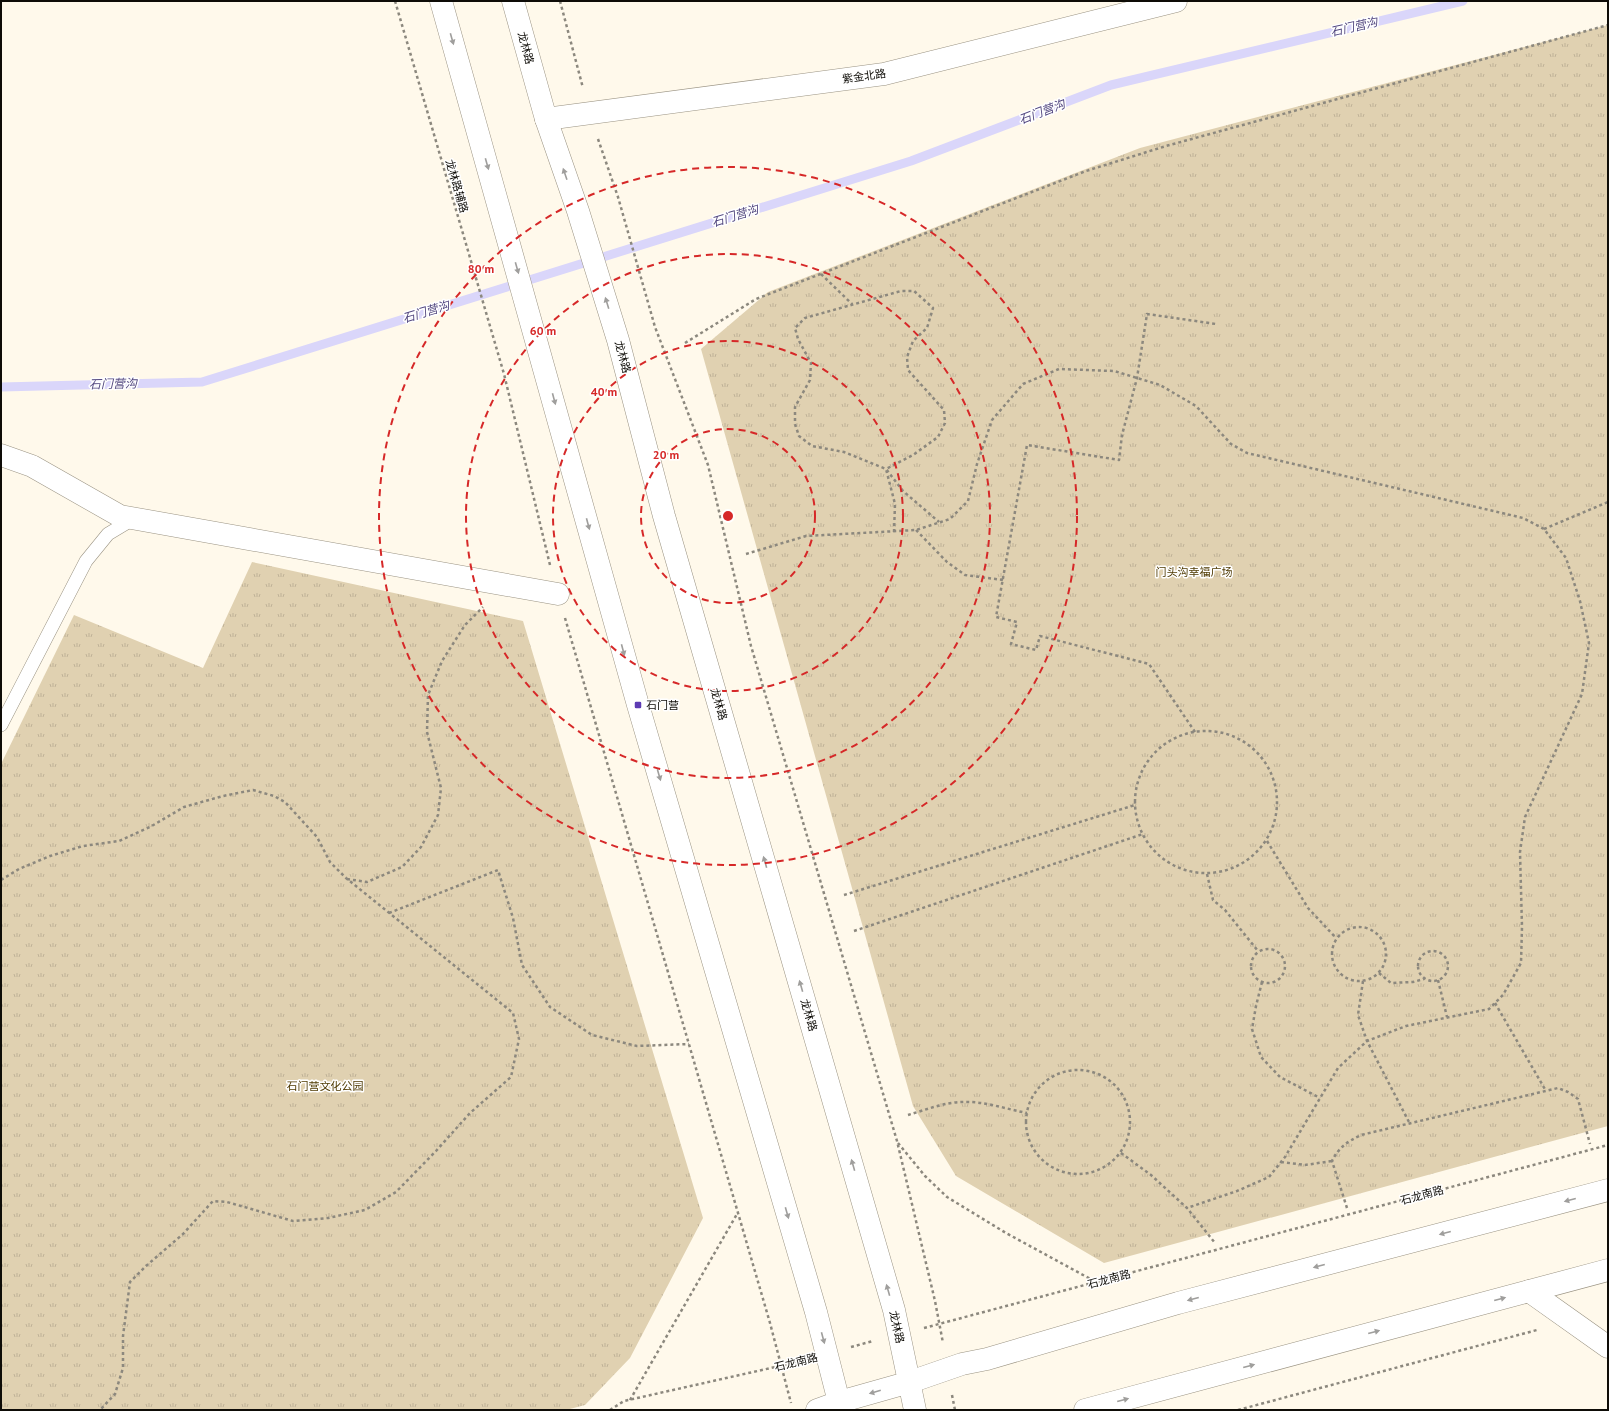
<svg xmlns="http://www.w3.org/2000/svg" width="1609" height="1411" viewBox="0 0 1609 1411" font-family="'PT Sans','Noto Sans SC',sans-serif">
<defs>
<pattern id="park-tufts" width="24" height="20" patternUnits="userSpaceOnUse"><rect width="24" height="20" fill="#e0d1b1"/><path d="M3 7l-1-3M5 7V3M7 7l1-3M15 17l-1-3M17 17v-4M19 17l1-3" fill="none" stroke="#bfb297"/></pattern>
</defs>
<rect width="100%" height="100%" fill="#fff9eb"/>
<path fill="url(#park-tufts)" d="M1608 25V1126L1104 1263 956 1176 913 1106 701 349 768 292 1140 148Z
M252 562 523 621 703 1218 630 1358 585 1405 566 1410H1V764L74 615 203 668Z"/>
<g fill="none" stroke-linecap="round" stroke-linejoin="round">
<path stroke="#dad6fa" stroke-width="9" d="M1 387 202 382 911 161 1111 85 1463 1"/>
<defs>
<path id="service" d="M1 725 86 561 108 534 133 519"/>
<path id="minor" d="M1 455 32 466 120 516 558 594
M1529 1291 1608 1347"/>
<path id="tertiary" d="M546 119 884 74 1176 1"/>
<path id="secondary" d="M441 1 638 705 816 1312 841 1410
M513 1 546 119 578 211 618 340 664 516 894 1310 915 1410
M839 1402 910 1382 962 1364 987 1359 1178 1303 1608 1190
M1085 1410 1608 1270"/>
<path id="primary" d="M817 1410 839 1402"/>
</defs>
<use href="#service" stroke="#9a9383" stroke-width="14"/>
<use href="#minor" stroke="#9a9383" stroke-width="23"/>
<use href="#tertiary" stroke="#9a9383" stroke-width="23"/>
<use href="#secondary" stroke="#9a9383" stroke-width="23"/>
<use href="#primary" stroke="#9a9383" stroke-width="23"/>
<path stroke="#8c887e" stroke-width="2.5" stroke-dasharray="3 3" stroke-linecap="butt" d="M395 1 504 374 550 565
M560 1 583 88
M598 139 618 197 655 327 708 465 751 646 897 1141 935 1301 943 1343
M821 274 852 304
M685 343 756 299 1086 171 1166 146 1608 25
M1544 529 1608 502
M916 530 947 562 965 575 1003 580
M894 532 895 504 886 469 844 452 812 446 799 436 795 424V407L810 380 811 363 798 339 795 328 805 318 901 291H914L933 308 927 328 913 341 907 357 908 370 944 410 945 423 938 437 913 455 886 469 903 491 939 522
M746 554 806 536 916 530 950 519 968 501 977 464 992 420 1023 384 1059 369 1114 371 1160 385 1196 406 1231 444 1247 453 1523 518 1544 529 1566 558 1580 601 1589 643 1582 694 1525 817 1520 852 1522 927 1521 963 1503 995 1489 1009 1406 1026 1367 1041 1338 1068 1285 1157 1269 1177 1237 1191 1187 1208
M565 618 770 1323 791 1403
M1135 802a71 71 0 1 1 142 0a71 71 0 1 1-142 0Z
M1195 732 1149 664 1040 636 1036 650 1011 644 1017 622 996 617 1027 445 1119 460 1122 435 1137 378 1147 314 1216 324
M1267 841 1308 908 1336 938
M1207 874 1213 900 1225 910 1258 951
M347 879 367 882 402 867 421 847 438 815 441 788 427 732 428 695 442 661 465 625 483 607
M1 880 19 869 50 856 83 846 119 841 150 827 184 807 223 796 253 790 274 796 285 802 317 837 330 862 346 878 513 1013 519 1039 511 1077 470 1113 436 1151 396 1192 365 1210 328 1218 293 1221 227 1202 213 1201 183 1234 146 1266 130 1282 123 1336V1368L115 1394 100 1410
M844 895 1135 805
M389 913 498 870 513 918 522 965 550 1007 592 1035 637 1046 689 1044
M1332 954a27 27 0 1 1 54 0a27 27 0 1 1-54 0Z
M854 931 1143 834
M1251 966a17 17 0 1 1 34 0a17 17 0 1 1-34 0Z
M1418 966a15 15 0 1 1 30 0a15 15 0 1 1-30 0Z
M1379 973 1391 983 1413 982 1424 979
M1438 980 1447 1017
M1363 981 1358 1015 1367 1041 1410 1124
M1262 982 1256 1006 1252 1029 1261 1057 1280 1077 1320 1098
M1495 1003 1546 1091
M1026 1122a52 52 0 1 1 104 0a52 52 0 1 1-104 0Z
M908 1115C925 1110 945 1102 963 1102 984 1101 1006 1109 1027 1113
M898 1143 925 1176 947 1197 1006 1233 1096 1282
M1121 1153 1151 1175 1187 1208 1215 1243
M1281 1162 1305 1165 1332 1161
M1347 1208 1332 1161C1339 1147 1347 1142 1361 1135L1558 1088 1568 1092 1578 1099 1590 1144
M924 1328 1608 1145
M851 1347 873 1341
M952 1395 955 1410
M630 1400 737 1214
M610 1410 624 1401 802 1361
M1238 1410 1537 1330"/>
<use href="#service" stroke="#fff" stroke-width="13"/>
<use href="#minor" stroke="#fff" stroke-width="22"/>
<use href="#tertiary" stroke="#fff" stroke-width="22"/>
<use href="#secondary" stroke="#fff" stroke-width="22"/>
<use href="#primary" stroke="#fff" stroke-width="22"/>
</g>
<defs><path id="oneway-solid" d="M-6-.8H1V-3.2L6.5 0L1 3.2V.8H-6Z"/></defs>
<g fill="#9f9e9c">
<use href="#oneway-solid" transform="translate(452 39) rotate(74)"/>
<use href="#oneway-solid" transform="translate(487 164) rotate(74)"/>
<use href="#oneway-solid" transform="translate(565 174) rotate(-109)"/>
<use href="#oneway-solid" transform="translate(517 268) rotate(74)"/>
<use href="#oneway-solid" transform="translate(607 303) rotate(-107)"/>
<use href="#oneway-solid" transform="translate(554 399) rotate(75)"/>
<use href="#oneway-solid" transform="translate(588 524) rotate(75)"/>
<use href="#oneway-solid" transform="translate(623 650) rotate(75)"/>
<use href="#oneway-solid" transform="translate(659 775) rotate(74)"/>
<use href="#oneway-solid" transform="translate(765 862) rotate(-106)"/>
<use href="#oneway-solid" transform="translate(801 986) rotate(-106)"/>
<use href="#oneway-solid" transform="translate(853 1165) rotate(-106)"/>
<use href="#oneway-solid" transform="translate(1570 1200) rotate(165)"/>
<use href="#oneway-solid" transform="translate(787 1213) rotate(74)"/>
<use href="#oneway-solid" transform="translate(1445 1233) rotate(165)"/>
<use href="#oneway-solid" transform="translate(1319 1266) rotate(165)"/>
<use href="#oneway-solid" transform="translate(888 1290) rotate(-106)"/>
<use href="#oneway-solid" transform="translate(1193 1299) rotate(165)"/>
<use href="#oneway-solid" transform="translate(1500 1299) rotate(-15)"/>
<use href="#oneway-solid" transform="translate(1374 1332) rotate(-15)"/>
<use href="#oneway-solid" transform="translate(823 1338) rotate(75)"/>
<use href="#oneway-solid" transform="translate(1249 1366) rotate(-15)"/>
<use href="#oneway-solid" transform="translate(875 1392) rotate(164)"/>
<use href="#oneway-solid" transform="translate(1123 1400) rotate(-15)"/>
</g>
<g fill="none" stroke="#d62828" stroke-width="2" stroke-dasharray="7 5">
<circle cx="728" cy="516" r="87"/>
<circle cx="728" cy="516" r="175"/>
<circle cx="728" cy="516" r="262"/>
<circle cx="728" cy="516" r="349"/>
</g>
<rect fill="#5d3bb3" stroke="#fff" stroke-width="1.5" x="634" y="701" width="8" height="8" rx="2"/>
<g text-anchor="middle" stroke-width="3" stroke-linejoin="round" paint-order="stroke">
<g font-size="11" fill="#0e0c07" stroke="#fff">
<text transform="translate(526 48) rotate(75)" y="4">龙林路</text>
<text transform="translate(864 76) rotate(-8)" y="4">紫金北路</text>
<text transform="translate(457 186) rotate(74)" y="4">龙林路辅路</text>
<text transform="translate(623 357) rotate(75)" y="4">龙林路</text>
<text transform="translate(719 704) rotate(74)" y="4">龙林路</text>
<text transform="translate(809 1015) rotate(74)" y="4">龙林路</text>
<text transform="translate(1422 1195) rotate(-15)" y="4">石龙南路</text>
<text transform="translate(1109 1279) rotate(-15)" y="4">石龙南路</text>
<text transform="translate(897 1327) rotate(77)" y="4">龙林路</text>
<text transform="translate(796 1362) rotate(-14)" y="4">石龙南路</text>
</g>
<g font-size="11" fill="#4f3a02" stroke="#fff">
<text x="1194" y="576">门头沟幸福广场</text>
<text x="325" y="1090">石门营文化公园</text>
</g>
<g font-size="11" fill="#0e0c07" stroke="#fff" text-anchor="start">
<text x="646" y="709">石门营</text>
</g>
<g font-size="12" font-style="italic" fill="#51467f" stroke="#fff">
<text transform="translate(1354 27) rotate(-13)" y="4">石门营沟</text>
<text transform="translate(1042 112) rotate(-21)" y="4">石门营沟</text>
<text transform="translate(735 216) rotate(-17)" y="4">石门营沟</text>
<text transform="translate(426 312) rotate(-17)" y="4">石门营沟</text>
<text transform="translate(113 384) rotate(-1)" y="4">石门营沟</text>
</g>
</g>
<circle cx="728" cy="516" r="6" fill="#d62828" stroke="#fff" stroke-width="2"/>
<g font-size="12" text-anchor="middle" font-weight="bold" fill="#d62828" stroke="#fff" stroke-width="3" stroke-linejoin="round" paint-order="stroke">
<text x="481" y="273">80 m</text>
<text x="543" y="335">60 m</text>
<text x="604" y="396">40 m</text>
<text x="666" y="459">20 m</text>
</g>
<rect width="1609" height="1411" fill="none" stroke="#0e0c07" stroke-width="4"/>
</svg>
